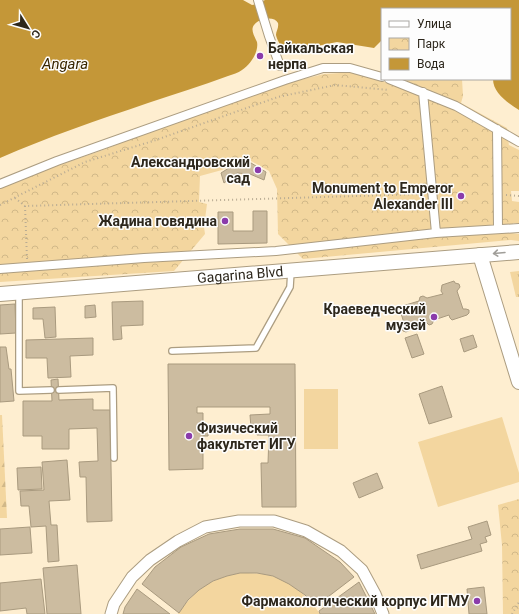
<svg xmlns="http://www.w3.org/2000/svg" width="519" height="614" viewBox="0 0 519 614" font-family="Roboto,sans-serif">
<defs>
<pattern id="grass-tufts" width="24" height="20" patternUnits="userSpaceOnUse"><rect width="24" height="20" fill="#f3d69f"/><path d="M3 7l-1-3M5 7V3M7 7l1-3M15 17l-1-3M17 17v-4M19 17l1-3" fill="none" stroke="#d1b888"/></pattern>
<pattern id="forest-firs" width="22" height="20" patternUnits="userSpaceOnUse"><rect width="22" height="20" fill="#f3d69f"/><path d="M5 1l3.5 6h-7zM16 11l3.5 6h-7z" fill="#d1b888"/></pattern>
<pattern id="park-crowns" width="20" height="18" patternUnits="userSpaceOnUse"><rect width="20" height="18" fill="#f3d69f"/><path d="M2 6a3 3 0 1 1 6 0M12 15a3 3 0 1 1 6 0" fill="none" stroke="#d1b888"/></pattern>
</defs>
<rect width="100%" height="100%" fill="#feeed0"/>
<path fill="url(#grass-tufts)" d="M519 271V297H516L510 272Z"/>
<path fill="url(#forest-firs)" d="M0 415H2L7 518H0Z"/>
<path fill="url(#park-crowns)" d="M356 72 393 85 396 79H462L463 96 461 103 507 128 509 146V145L519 150V191H511L512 201 519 202V223H513L512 233 519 234V241L511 240 303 259 278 234 277 189 269 171 244 157 222 170 200 176 199 202 207 204 204 227 205 234 174 271 0 282V188L39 172 103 150 156 129 292 82 324 74Z
M519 499V614H503L502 545 498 505Z"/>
<path fill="#f3d69f" d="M304 389H338V449H304Z
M502 417 519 473V482L438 507 418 442Z
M240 573C251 573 261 573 272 576 290 580 310 598 320 614H178C196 589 209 579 240 573Z"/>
<path fill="#c49738" d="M0 0H243L252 5 258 4 265 0H519V110C508 103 493 93 493 79H510V9H382V40L374 48 337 42 287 52 284 51C281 46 277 40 276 35 276 31 279 28 278 23 274 15 258 19 254 25 250 30 255 37 257 42 259 52 250 65 242 70 238 73 233 74 228 76 201 86 174 94 148 103 98 120 48 137 0 158Z"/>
<path fill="#ccbca0" stroke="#a99a7f" d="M251 163 266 172 264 180 250 174 237 173 224 183 221 173 235 164Z
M253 211H267V243L218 244V212H233V231H253Z
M454 281 455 283 459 284 460 287 457 291 463 309H466L469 310V313L467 315 452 320 450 318 449 315 434 320 432 324 429 325 426 322 410 327V330L406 332 403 331 401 326 404 323 399 307 419 301 420 297 423 296 427 298 443 294 441 291 442 285Z
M143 301V325L121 326 122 339 113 340 112 302Z
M15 304 16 333 0 334V305Z
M95 305 96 317 85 318V306Z
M55 307 56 337 45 338 43 319H33V308Z
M417 334 424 354 412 358 405 338Z
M473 335 477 347 464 352 460 339Z
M93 338V355L70 356 71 377 48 378 47 358H26V340Z
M0 347H6L9 369H11L14 401 0 402Z
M168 364H295L296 507H262L261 463H268L269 435H257V428H251L250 415 270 414V407H197V413H203V426H209L208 436H203V469L169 470Z
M58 379 59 400 93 399V410H110L112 521 87 522 86 477H80L79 462 98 461 97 428 69 429V449H42V436H23V401H52L51 380Z
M442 386 452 417 429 424 419 394Z
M67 460 70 500 49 501 51 525H57L59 561 48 562 46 526 31 527 29 506H21L20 491 44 490 42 462Z
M41 467 42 489 18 490 17 468Z
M377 473 383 488 359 498 353 483Z
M487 521 491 535 485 537 487 542 480 544 482 551 421 569 417 555 472 539 468 527Z
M30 527 32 553 0 555V529Z
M240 529H273L305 538 340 562 354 577 316 606 305 595 289 584 273 576 257 573H240L227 576 213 581 199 590 188 600 179 613 142 584 155 567 181 547 209 534Z
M77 565 81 614H47L43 568Z
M41 579 45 614H27L26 608 0 611V583Z
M359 582 375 614H320L319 611Z
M484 587 487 614H469L467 589Z
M137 589 170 614H123L125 607Z"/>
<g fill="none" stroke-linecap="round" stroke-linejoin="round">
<defs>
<path id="service" d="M19 293V391L51 390
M172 351 256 348 290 287 291 271
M59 390 113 388 114 458"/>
<path id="pedestrian" d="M258 0 269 36 280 66
M389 79 456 106 519 142
M423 92 436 233
M497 129 498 228
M0 184 57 161 285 80 323 68H350L382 77
M0 269 144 258 276 251 436 233 519 228"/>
<path id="minor" d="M111 614 114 604 132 577 150 560 178 541 205 527 239 521H274L306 531 341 551 362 570 375 594 383 614"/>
<g id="tertiary">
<path d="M480 255 519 382"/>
<path id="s1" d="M0 294 519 252"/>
</g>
</defs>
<use href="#service" stroke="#ac9d81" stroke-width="8"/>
<use href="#pedestrian" stroke="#ac9d81" stroke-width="10"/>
<use href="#minor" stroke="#ac9d81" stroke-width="13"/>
<use href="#tertiary" stroke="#ac9d81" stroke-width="16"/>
<path stroke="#b8ab93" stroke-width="2" stroke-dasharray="1 3" stroke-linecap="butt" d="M506 195 519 196
M15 198 25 206 423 194
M0 205 85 162 153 141 278 97 335 85 389 90
M25 206 27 259
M512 614 519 602"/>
<use href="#service" stroke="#fff" stroke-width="5.5"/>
<use href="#pedestrian" stroke="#fff" stroke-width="8"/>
<use href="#minor" stroke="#fff" stroke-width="11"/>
<use href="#tertiary" stroke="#fff" stroke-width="14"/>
</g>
<defs><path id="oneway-shaft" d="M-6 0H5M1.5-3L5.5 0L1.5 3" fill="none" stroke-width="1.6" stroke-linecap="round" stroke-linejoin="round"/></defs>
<use stroke="#a09e99" href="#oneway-shaft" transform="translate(499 253) rotate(175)"/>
<g fill="#8a3bab" stroke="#fdfdfd" stroke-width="1.5">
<circle cx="260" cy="56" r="4"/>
<circle cx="258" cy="170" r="4"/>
<circle cx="461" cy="196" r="4"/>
<circle cx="225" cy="221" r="4"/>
<circle cx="434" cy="317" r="4"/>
<circle cx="189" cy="436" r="4"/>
<circle cx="477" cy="601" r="4"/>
</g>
<g text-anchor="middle" stroke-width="3" stroke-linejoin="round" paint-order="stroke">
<g font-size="14" font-weight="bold" fill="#2d271c" stroke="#fdfdfd" text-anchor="end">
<text x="268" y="53" text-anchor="start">Байкальская<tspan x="268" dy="16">нерпа</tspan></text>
<text x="250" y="167">Александровский<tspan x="250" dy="16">сад</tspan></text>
<text x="453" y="193">Monument to Emperor<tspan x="453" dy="16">Alexander III</tspan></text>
<text x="217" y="226">Жадина говядина</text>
<text x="426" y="314">Краеведческий<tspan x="426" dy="16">музей</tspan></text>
<text x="197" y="433" text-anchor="start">Физический<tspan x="197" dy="16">факультет ИГУ</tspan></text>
<text x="469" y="606">Фармакологический корпус ИГМУ</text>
</g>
<g font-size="14" fill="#2d271c" stroke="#fdfdfd">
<text dy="5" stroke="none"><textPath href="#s1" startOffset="241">Gagarina Blvd</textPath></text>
</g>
<g font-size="15" font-style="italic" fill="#382600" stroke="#fdfdfd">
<text x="65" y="69">Angara</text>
</g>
</g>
<rect x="381" y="8" width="130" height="72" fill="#fdfdfd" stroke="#aaa7a3"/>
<rect x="389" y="21" width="20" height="6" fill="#ffffff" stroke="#aaa7a3"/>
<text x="417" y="28" font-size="12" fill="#2d271c">Улица</text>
<rect x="389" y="38" width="20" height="12" fill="url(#park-crowns)" stroke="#aaa7a3"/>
<text x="417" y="48" font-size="12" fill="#2d271c">Парк</text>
<rect x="389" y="58" width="20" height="12" fill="#c49738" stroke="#aaa7a3"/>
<text x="417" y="68" font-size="12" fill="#2d271c">Вода</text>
<g transform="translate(28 28) rotate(127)" stroke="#fdfdfd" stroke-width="3" paint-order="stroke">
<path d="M0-3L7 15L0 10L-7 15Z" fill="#2d271c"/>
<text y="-6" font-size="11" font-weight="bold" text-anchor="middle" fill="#2d271c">С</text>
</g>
</svg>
